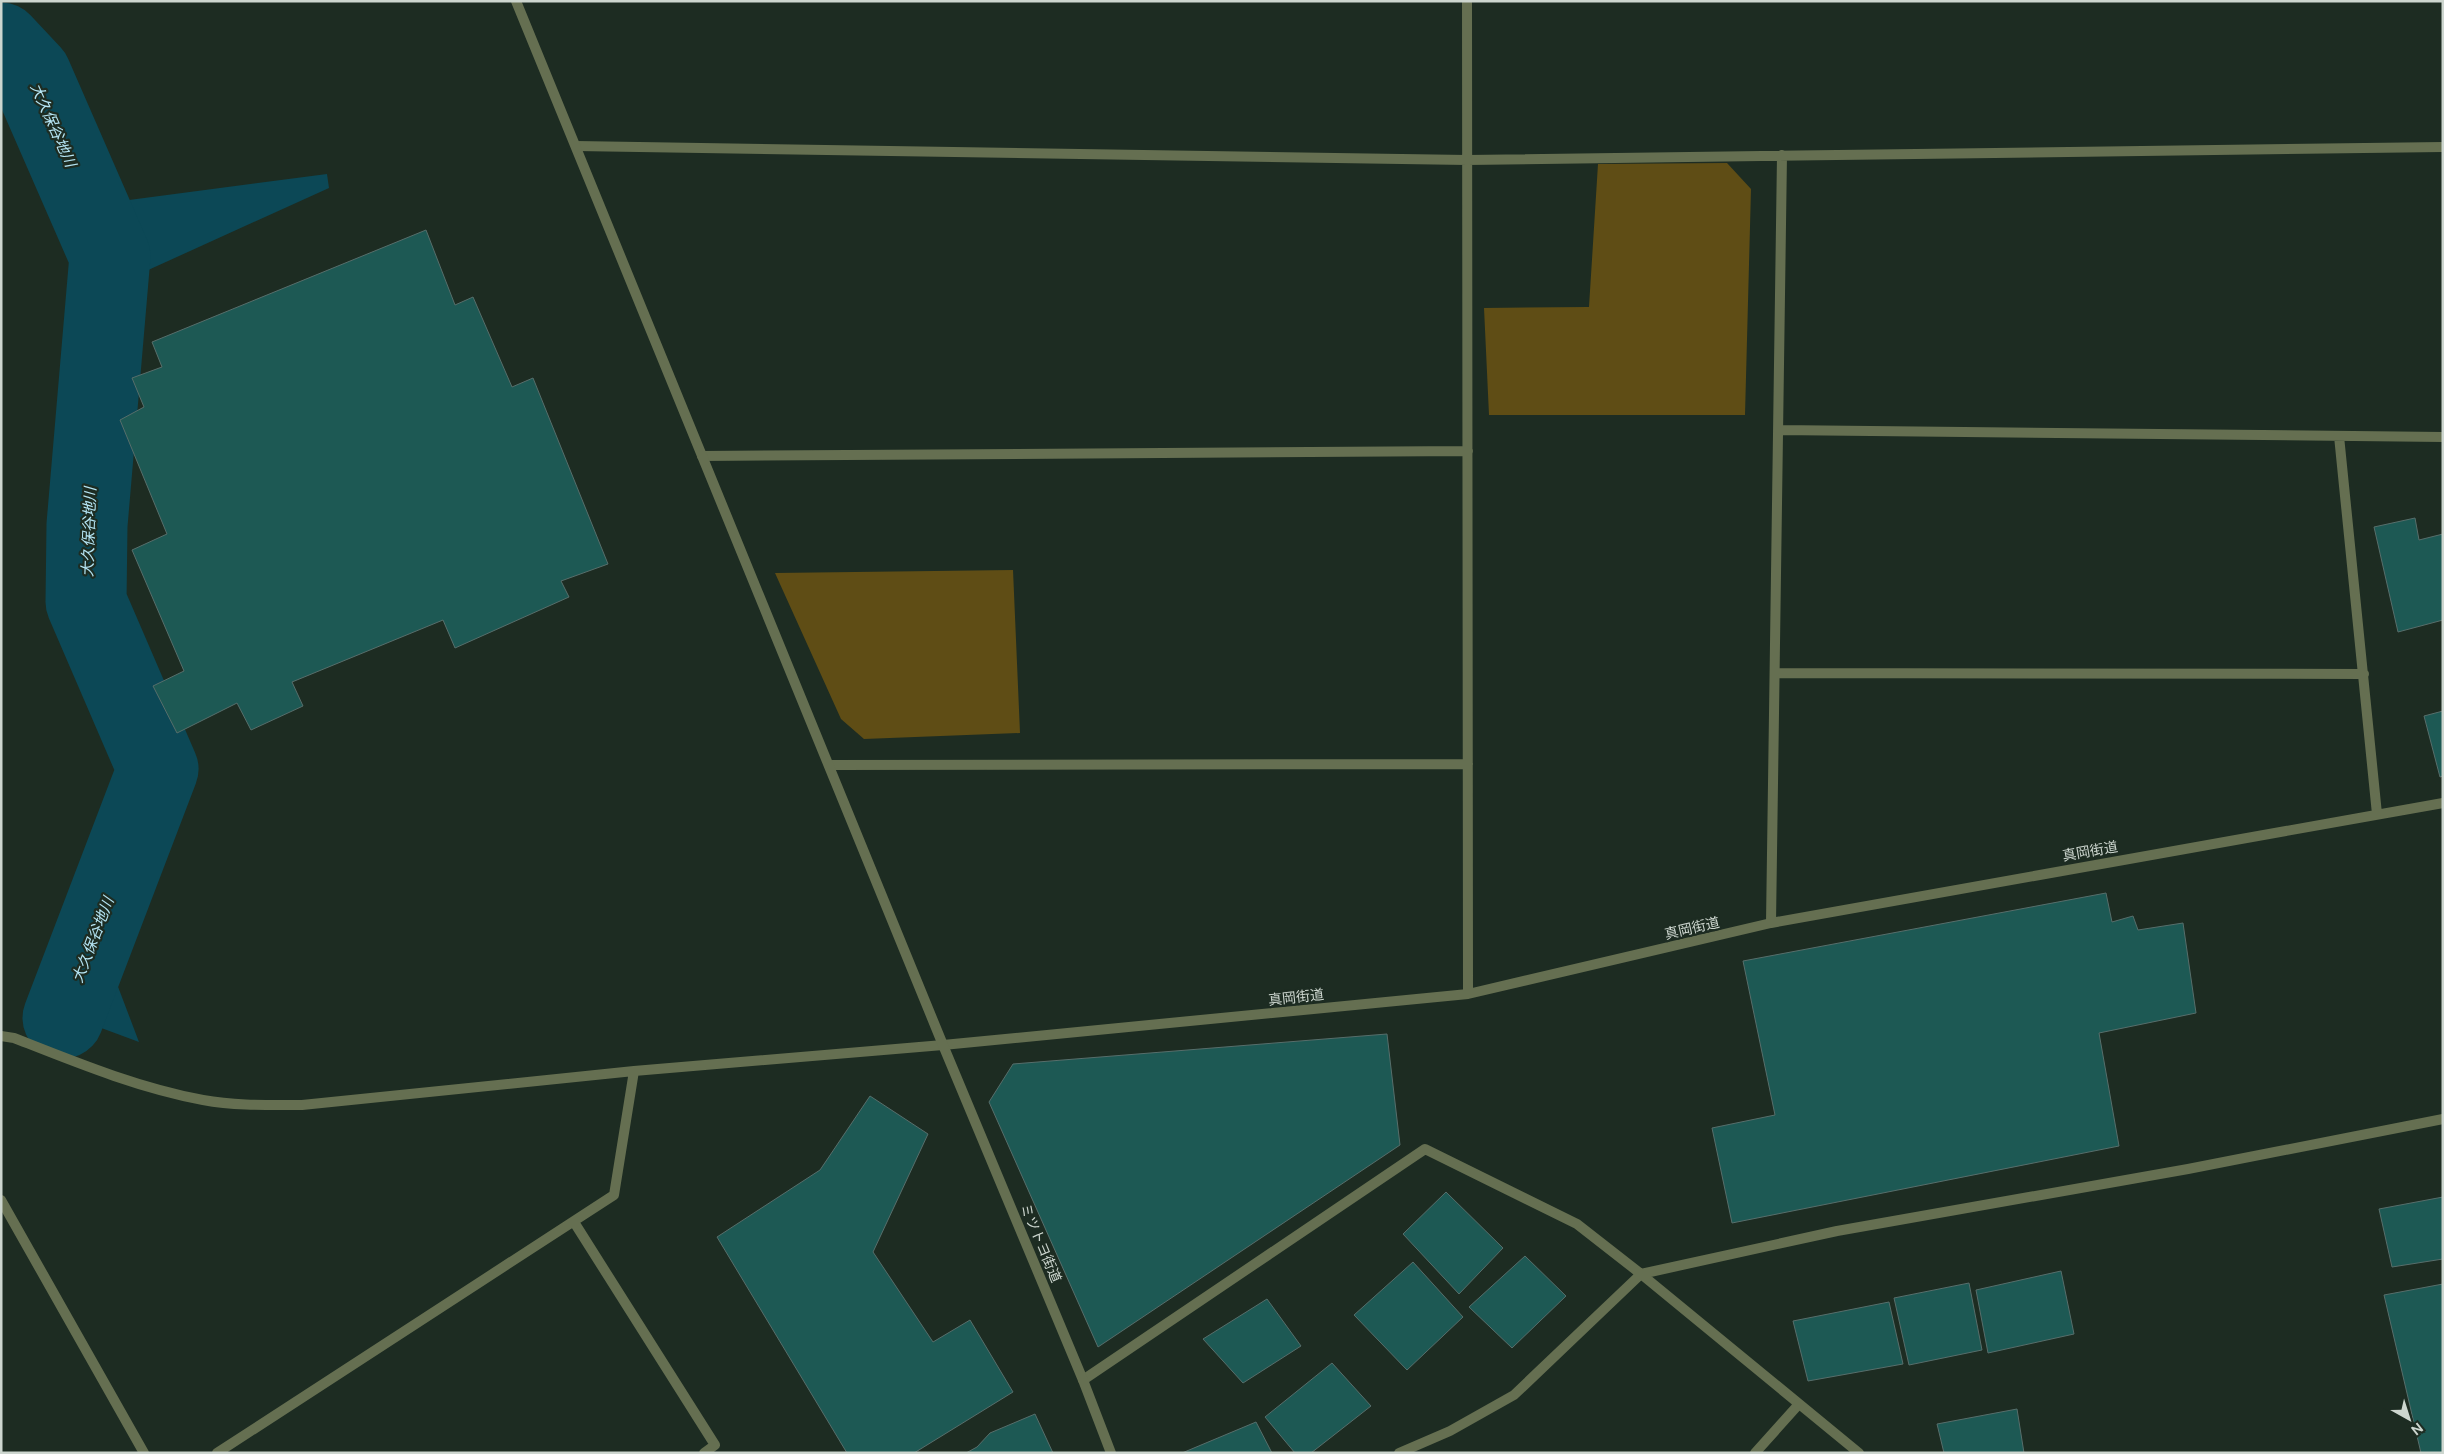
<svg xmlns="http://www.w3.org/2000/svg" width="2444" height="1454" viewBox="0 0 2444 1454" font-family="'DM Sans','Noto Sans JP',sans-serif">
<rect width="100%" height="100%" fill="#1d2c22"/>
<path fill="#5f4d15" d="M1727 163 1751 189 1745 415H1489L1484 308 1589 307 1598 164Z
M1013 570 1020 733 864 739 841 719 775 573Z"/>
<path fill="#0c4856" d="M327 174 329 188 146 271 114 202Z
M98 934 139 1042 69 1016Z"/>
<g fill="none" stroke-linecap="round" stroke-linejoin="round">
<path stroke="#0c4856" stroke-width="14" d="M79 188 114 202"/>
<path stroke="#0c4856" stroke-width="81" d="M1 43 31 75 110 256 87 525 86 602 158 769 63 1018"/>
</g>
<path fill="#1d5954" stroke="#576e6b" d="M426 230 455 305 473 297 512 387 533 378 608 564 561 581 569 597 455 648 443 620 292 682 303 706 251 730 237 703 177 733 153 686 184 671 132 550 167 534 120 420 144 407 132 378 162 367 152 342Z
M2415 518 2419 540 2443 534V620L2398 632 2374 527Z
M2443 711V776L2440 777 2424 716Z
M2106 893 2112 922 2133 916 2138 930 2183 923 2196 1013 2099 1033 2119 1146 1732 1223 1712 1128 1775 1115 1743 961Z
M1387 1034 1400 1145 1098 1347 989 1102 1013 1064Z
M870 1096 928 1134 873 1252 933 1342 970 1320 1013 1392 914 1453H847L717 1237 820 1170Z
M1446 1192 1503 1248 1459 1294 1403 1234Z
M2443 1197V1259L2392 1267 2379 1209Z
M1525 1256 1566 1296 1512 1348 1469 1307Z
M1413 1262 1463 1317 1407 1370 1354 1315Z
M2061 1271 2074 1334 1988 1353 1976 1290Z
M1969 1283 1982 1350 1909 1365 1894 1298Z
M2443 1284V1453H2421L2384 1295Z
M1267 1299 1301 1346 1243 1383 1203 1339Z
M1889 1302 1903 1364 1808 1381 1793 1321Z
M1332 1363 1371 1406 1311 1453H1295L1265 1417Z
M2017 1409 2024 1453H1944L1937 1424Z
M1035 1414 1053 1453H966L977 1447 990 1433Z
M1256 1422 1272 1453H1182Z"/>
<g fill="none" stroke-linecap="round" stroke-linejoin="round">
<path stroke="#656f51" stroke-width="10" d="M1467 1 1468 994
M576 146 1467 160 2443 147
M1778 430 2443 437
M2339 436 2377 814
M702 456 1468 451
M1775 673 2364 674
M829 765 1468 764
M1771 923 1782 155
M1 1036 14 1038C75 1062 138 1088 203 1100 236 1106 268 1105 302 1105L634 1071 943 1045 1468 994 1771 923 2443 803
M1 1200 144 1453
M574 1222 715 1445 704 1453
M1083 1380 1425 1149 1577 1224 1641 1274 1859 1453
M217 1453 614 1195 634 1071
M1399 1453 1450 1431 1514 1395 1641 1274 1837 1231 2188 1169 2443 1119
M1755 1453 1799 1404"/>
<path stroke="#656f51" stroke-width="10" d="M516 1 943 1045 1083 1380 1111 1453"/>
</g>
<g text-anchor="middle" stroke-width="4.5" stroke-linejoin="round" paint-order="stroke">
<g font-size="14" fill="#cdd6cf" stroke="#1d2c22">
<text transform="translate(2090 851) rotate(-10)" y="5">真岡街道</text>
<text transform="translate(1692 928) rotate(-13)" y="5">真岡街道</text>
<text transform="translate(1296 997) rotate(-6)" y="5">真岡街道</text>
<text transform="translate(1041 1243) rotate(67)" y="5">ミツトヨ街道</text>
</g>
<g font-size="15" font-style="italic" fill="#b5e5f4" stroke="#1d2c22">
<text transform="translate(53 125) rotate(66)" y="5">大久保谷地川</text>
<text transform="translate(89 532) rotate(-88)" y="5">大久保谷地川</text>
<text transform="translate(93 940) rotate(-69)" y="5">大久保谷地川</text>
</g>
</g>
<rect width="2444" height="1454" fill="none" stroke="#cdd6cf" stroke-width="5"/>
<g transform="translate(2409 1419) rotate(141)" stroke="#1d2c22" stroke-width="4" paint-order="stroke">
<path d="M0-4L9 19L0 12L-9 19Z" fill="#cdd6cf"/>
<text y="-8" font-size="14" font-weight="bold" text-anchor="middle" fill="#cdd6cf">N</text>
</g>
</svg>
